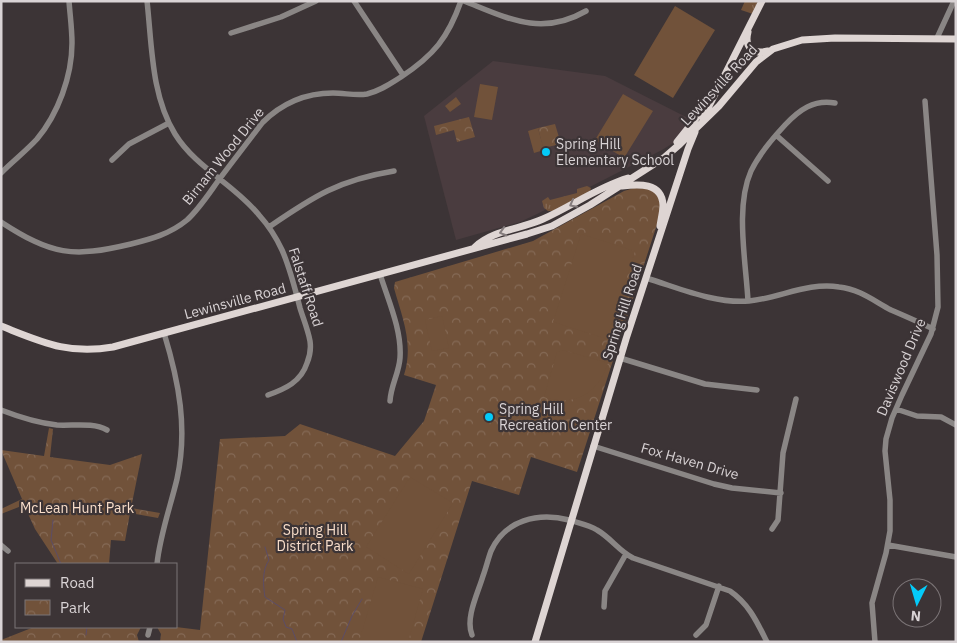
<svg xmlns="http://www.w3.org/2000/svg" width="957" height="643" viewBox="0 0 957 643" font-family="'IBM Plex Sans',sans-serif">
<defs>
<pattern id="grass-tufts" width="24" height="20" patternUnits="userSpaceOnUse" patternTransform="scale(1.25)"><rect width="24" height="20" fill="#71523a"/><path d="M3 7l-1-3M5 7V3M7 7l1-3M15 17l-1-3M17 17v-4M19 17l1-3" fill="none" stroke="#856a56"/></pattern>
<pattern id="park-crowns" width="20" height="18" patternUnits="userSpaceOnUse" patternTransform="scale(1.25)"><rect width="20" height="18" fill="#71523a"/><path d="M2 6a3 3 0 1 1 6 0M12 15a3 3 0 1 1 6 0" fill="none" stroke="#856a56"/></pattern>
</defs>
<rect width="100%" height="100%" fill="#3c3436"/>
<path fill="#4a3c3f" d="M493 61 605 76 696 122 678 140 662 150 537 214 520 222 456 240 424 116Z"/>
<path fill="url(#grass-tufts)" d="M745 1H758L753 14 741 10Z
M587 186 591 188 590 191 554 211H548L544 208 542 201 548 197 550 200 577 193V189Z"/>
<path fill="url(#park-crowns)" d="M469 117 475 137 457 142 454 130 436 135 434 126Z
M555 124 561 144 543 148 538 128Z
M634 188 652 189 660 198 661 212 577 472 531 457 519 495 472 481 421 642H160L161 634 157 627H176L200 630 220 439 285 436 300 424 395 456 424 421 436 385 404 375C414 344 402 317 394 288L395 282 533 241 624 191Z
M49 428 53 429 50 457 110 465 142 454 131 508 160 513 158 518 130 513 125 541 111 540 109 564H58L35 529 24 505 1 514V509L22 499 1 450 44 456Z
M34 627H141L137 635 139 642H1V640Z"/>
<path fill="#71523a" d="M675 6 715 30 673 98 634 75Z
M480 84 498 87 492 120 474 117Z
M623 94 653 111 624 158 595 140Z
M456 97 461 104 450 112 445 106Z
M538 128 544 150 534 153 528 131Z
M581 234 635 251 607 339 553 322Z
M442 316 449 348 432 351 425 320Z
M563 350 608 363C598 394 574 407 544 397L557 352Z
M410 477 453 503 409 574 366 547Z
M378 577 423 589 408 642H359Z"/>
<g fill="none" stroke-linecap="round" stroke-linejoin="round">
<path stroke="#5c4d67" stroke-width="1" d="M53 520 51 540 61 564
M265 547 269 560C262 570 263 585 265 597L285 610 283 619 286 627 292 629 297 642
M86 635 87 627
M341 642 352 616 362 599"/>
<path stroke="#8a8685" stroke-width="5.5" d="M147 1C152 45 151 95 175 134 196 168 234 184 259 215 268 225 276 237 282 250 290 268 295 288 300 308 303 318 308 330 310 341 311 348 310 356 307 363 301 382 285 389 268 395
M354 1 403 75
M464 1C507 18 541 37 586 11
M231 33 281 17 316 1
M937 38 954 1
M776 135 828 181
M112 160 129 144 169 123
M1 173C13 161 26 151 37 139 58 114 72 76 72 43 72 29 70 15 69 1
M1 222C52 255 72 258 131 244 151 239 170 234 187 220 199 209 208 195 218 181 232 162 247 143 262 123 281 104 305 93 333 93 345 93 356 96 367 94 380 91 390 84 401 77 434 55 448 38 461 1
M269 227C314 196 339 180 394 171
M380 274C388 300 402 330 400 358 399 373 391 385 390 401
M646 278C679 288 715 304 749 301 780 298 808 282 839 287 859 289 874 301 891 310 905 316 919 322 933 329
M748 301C746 262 735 207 751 171 759 154 772 139 785 125 799 110 814 99 835 103
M620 358 705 384 757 390
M896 409 917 416 941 417 956 425
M1 410C19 417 38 423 57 425 73 426 93 422 107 430
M593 446 714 484 732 488 781 493
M772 529 778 520 783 453 796 399
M1 545 8 551
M888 545 956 557
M157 564C160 535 170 508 177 479 188 429 179 382 164 333
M604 607 605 591 626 554
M148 635 150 627
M472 635C465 618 478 593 483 576 486 568 488 559 491 551 505 520 538 512 569 520 578 523 589 525 597 530 611 538 619 551 633 558L730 591C749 604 757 622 767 642
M696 635 706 625 719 586
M875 642 872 603 886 553 890 531V500L885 451 886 439 892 418 902 395 931 334 938 307 937 255 925 101"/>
<path stroke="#ded5d3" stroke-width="7" d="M748 32C744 47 753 55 768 51
M703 118 762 1
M677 142 705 107
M622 186C638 184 662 182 663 205 663 212 661 219 660 226
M475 247C493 230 521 229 543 219 572 206 598 187 628 178
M1 326C42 342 68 355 113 347L527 234 552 226 590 205 665 157 680 144 719 106 756 62 773 49 802 40 835 38 956 39
M535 642 626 339 688 149 695 132"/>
</g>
<defs><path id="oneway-chevron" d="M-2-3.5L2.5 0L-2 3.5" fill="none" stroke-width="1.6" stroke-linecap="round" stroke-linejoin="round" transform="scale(1.25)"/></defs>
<g stroke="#857c7d">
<use href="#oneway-chevron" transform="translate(573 204) rotate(152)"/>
<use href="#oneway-chevron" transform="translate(503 232) rotate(163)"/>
</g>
<g fill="#04cbf9" stroke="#3c3436" stroke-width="2">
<circle cx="546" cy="152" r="5"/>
<circle cx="489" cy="417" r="5"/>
</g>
<g text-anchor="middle" stroke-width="4.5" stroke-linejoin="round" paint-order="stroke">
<g font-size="14" fill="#d9d3d5" stroke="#3c3436">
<text transform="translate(719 85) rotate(-47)" y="5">Lewinsville Road</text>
<text transform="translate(223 156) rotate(-51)" y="5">Birnam Wood Drive</text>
<text transform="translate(306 287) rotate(72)" y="5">Falstaff Road</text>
<text transform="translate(235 301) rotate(-15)" y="5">Lewinsville Road</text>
<text transform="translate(622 312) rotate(-72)" y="5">Spring Hill Road</text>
<text transform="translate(901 367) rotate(-67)" y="5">Daviswood Drive</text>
<text transform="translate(690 461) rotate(16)" y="5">Fox Haven Drive</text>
</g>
<g font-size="14" fill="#d9d3d5" stroke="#3c3436" text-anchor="start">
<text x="556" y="149">Spring Hill<tspan x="556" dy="16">Elementary School</tspan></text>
<text x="499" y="414">Spring Hill<tspan x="499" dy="16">Recreation Center</tspan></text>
</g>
<g font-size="14" fill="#f9deca" stroke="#3c3436">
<text x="77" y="513">McLean Hunt Park</text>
<text x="315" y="535">Spring Hill<tspan x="315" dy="16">District Park</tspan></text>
</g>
</g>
<rect width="957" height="643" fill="none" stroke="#d9d3d5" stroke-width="5"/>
<rect x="15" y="563" width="162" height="65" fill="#3c3436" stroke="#7b7476"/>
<rect x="25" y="579" width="25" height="8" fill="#ded5d3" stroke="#7b7476"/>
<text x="60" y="588" font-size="15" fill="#d9d3d5">Road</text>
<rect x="25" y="600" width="25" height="15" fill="url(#park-crowns)" stroke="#7b7476"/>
<text x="60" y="613" font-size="15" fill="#d9d3d5">Park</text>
<g transform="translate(917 603) rotate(185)"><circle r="24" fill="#3c3436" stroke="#7b7476"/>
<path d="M0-4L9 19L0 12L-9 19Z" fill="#04cbf9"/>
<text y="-8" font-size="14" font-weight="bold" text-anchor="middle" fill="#d9d3d5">N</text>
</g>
</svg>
